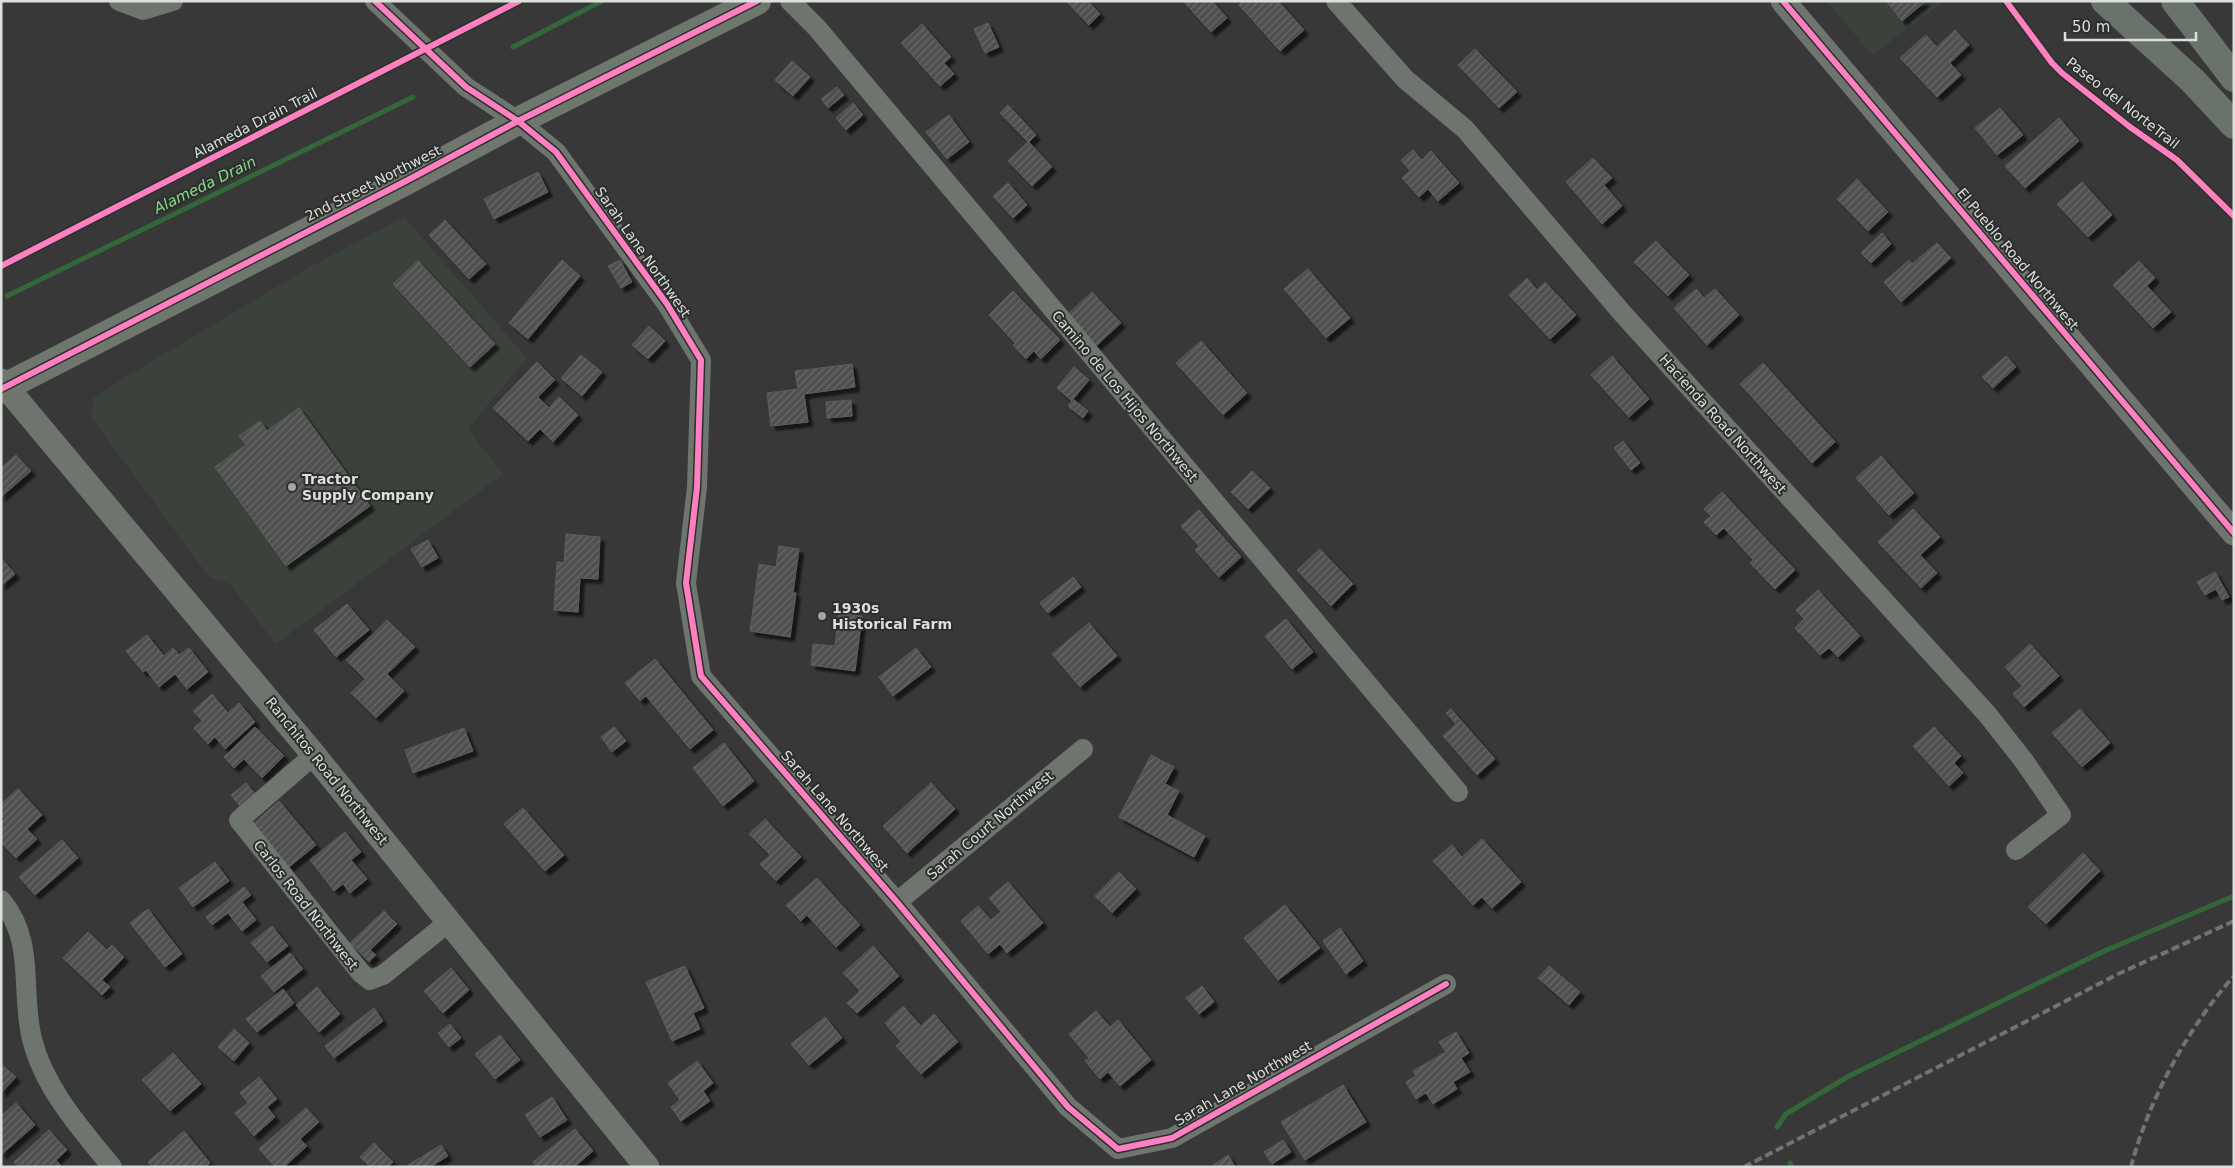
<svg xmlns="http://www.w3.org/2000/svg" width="2235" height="1168" viewBox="0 0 2235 1168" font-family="'DejaVu Sans',sans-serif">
<defs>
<pattern id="building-hatch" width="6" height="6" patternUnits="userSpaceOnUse" patternTransform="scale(1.25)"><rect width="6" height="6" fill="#4f504f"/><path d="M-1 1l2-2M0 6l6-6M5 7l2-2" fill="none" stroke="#686968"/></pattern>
<filter id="shadow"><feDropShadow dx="4.5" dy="4.5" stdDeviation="1" flood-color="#0009"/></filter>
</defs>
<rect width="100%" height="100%" fill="#373837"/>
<path fill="#3b423c" d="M1827 1H1944L1872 55Z
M404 217 527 358 468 429 503 474 276 644 230 584 209 577 91 417 93 399 127 376 312 266Z"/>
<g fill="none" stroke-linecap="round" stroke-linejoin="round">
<path stroke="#336739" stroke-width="5" d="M513 47 602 1
M7 296 413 97
M1777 1127 1786 1114 1849 1076 2102 952 2234 896
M1790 1163 1792 1167"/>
</g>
<path fill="url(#building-hatch)" stroke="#5c5d5c" filter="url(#shadow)" d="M1066 1H1088L1100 14 1089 25Z
M1183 1H1212L1227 18 1211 32Z
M1243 1H1278L1304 30 1280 51 1239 5Z
M1886 1H1926L1902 21Z
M988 23 999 47 985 53 974 29Z
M922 24 951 57 944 63 954 74 940 86 901 43Z
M1955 30 1969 45 1950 63 1961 75 1937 97 1900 58 1926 35 1937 47Z
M1475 49 1517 92 1499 108 1458 65Z
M792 61 810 77 793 96 775 80Z
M837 87 844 95 828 108 821 99Z
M853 103 863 115 846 130 836 118Z
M1008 105 1036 135 1029 142 1052 167 1032 186 1008 161 1028 142 1000 113Z
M2000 108 2023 135 1997 155 1975 128Z
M949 115 969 142 947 159 926 132Z
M2059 118 2079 141 2025 188 2005 166Z
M1413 150 1422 160 1431 151 1459 183 1438 201 1428 189 1419 197 1402 178 1410 171 1401 160Z
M1593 158 1612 178 1604 185 1622 206 1602 224 1566 182Z
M538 172 548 192 494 219 484 199Z
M1857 179 1888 212 1868 231 1837 199Z
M2082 182 2112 215 2088 237 2057 204Z
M1008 183 1027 205 1013 218 993 196Z
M445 220 486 264 469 279 429 235Z
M1882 233 1891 244 1871 263 1861 253Z
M1656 241 1689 275 1668 296 1634 262Z
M1937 243 1951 258 1901 302 1884 282 1909 260 1912 264Z
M562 260 580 276 528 339 509 323Z
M620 260 632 282 621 288 608 266Z
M418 261 495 344 470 367 393 284Z
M2139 261 2155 278 2147 286 2171 312 2153 328 2113 285Z
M1308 269 1350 318 1326 338 1284 289Z
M1527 278 1537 290 1545 282 1576 315 1550 339 1509 295Z
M1696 289 1704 298 1715 289 1739 315 1707 345 1674 308Z
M1013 291 1060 340 1041 359 1034 351 1026 359 1013 345 1015 343 989 315Z
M1092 292 1121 323 1096 346 1067 315Z
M649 326 665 341 648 359 632 345Z
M1201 341 1247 393 1223 415 1176 363Z
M581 355 602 372 582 396 561 378Z
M1612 356 1649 399 1629 417 1591 375Z
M2006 356 2016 367 1993 388 1982 377Z
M537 362 555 380 538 397 549 408 559 397 578 415 553 442 540 429 528 441 493 408Z
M1763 363 1835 442 1812 463 1740 384Z
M852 364 855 387 804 394 808 422 771 426 767 393 798 389 795 371Z
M1074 367 1089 380 1073 399 1088 411 1083 418 1068 406 1072 401 1057 388Z
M851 400 852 416 827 418 826 402Z
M299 408 370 506 286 566 215 467 246 445 239 436 260 421 267 431Z
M1623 441 1640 463 1631 470 1614 448Z
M16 455 31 471 1 497V468Z
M1881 456 1914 493 1889 515 1856 478Z
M1252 471 1270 488 1248 509 1231 492Z
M1722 492 1795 570 1775 589 1750 563 1753 560 1724 528 1716 535 1704 522 1711 516 1704 509Z
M1913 509 1940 537 1920 555 1937 573 1921 588 1878 542Z
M1199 510 1241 557 1219 577 1195 550 1199 546 1181 526Z
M566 534 600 537 598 579 580 578 578 612 554 610 557 562 564 563Z
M428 540 438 558 422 567 411 549Z
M779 546 799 549 793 593H796L790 637 750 631 759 564 776 567Z
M1320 549 1353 584 1331 606 1297 570Z
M1 558 15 574 1 586Z
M2215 572 2229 597 2222 600 2216 589 2205 595 2197 582Z
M1073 577 1081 587 1048 613 1040 603Z
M1818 590 1860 636 1838 657 1829 648 1820 655 1795 628 1804 619 1796 610Z
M347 604 369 630 336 657 314 630Z
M839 613 862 616 855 671 811 665 813 644 835 646Z
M1286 619 1313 652 1292 669 1265 636Z
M387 620 415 647 387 674 404 691 376 718 351 693 365 679 346 660Z
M1089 623 1117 656 1080 687 1052 654Z
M147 635 164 656 173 648 179 655 189 648 208 672 187 689 175 674 159 687 146 670 143 672 126 651Z
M2030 644 2059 676 2024 707 2013 694 2022 686 2005 667Z
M916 648 931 667 893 696 879 677Z
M655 659 713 730 690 749 646 696 640 701 625 683Z
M212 694 228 713 239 703 255 722 225 749 215 737 208 744 194 728 202 721 193 711Z
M1451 709 1495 759 1477 775 1443 736 1456 724 1446 713Z
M2080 709 2110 743 2082 767 2052 733Z
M255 727 284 756 262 778 244 759 234 768 224 757Z
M614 727 626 741 612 752 601 737Z
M1934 727 1961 756 1954 763 1963 773 1949 786 1913 746Z
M464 728 473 751 413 773 405 750Z
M724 743 754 781 723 806 693 768Z
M1151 755 1174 767 1165 784 1179 791 1167 815 1205 836 1194 857 1119 817Z
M246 783 258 797 242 809 231 795Z
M931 783 955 809 907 853 883 826Z
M18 789 42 815 27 829 37 839 16 858 1 842V822L5 819 1 815V804Z
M279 801 316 845 289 867 253 824Z
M523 808 564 855 545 871 504 824Z
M765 819 801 857 776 881 760 864 770 855 749 834Z
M345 832 361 852 351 860 367 879 350 893 343 884 334 891 310 860Z
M1482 839 1521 882 1492 908 1482 897 1473 905 1433 861 1452 845 1462 857Z
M62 840 78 858 35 895 19 877Z
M2083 853 2100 871 2046 924 2028 907Z
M215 862 229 881 193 907 179 888Z
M1119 872 1136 889 1112 913 1095 896Z
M817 878 860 925 836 947 807 915 801 921 786 905Z
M1008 882 1043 923 1007 953 1000 944 988 954 961 921 978 906 991 920 1001 912 989 898Z
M244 887 251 895 242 902 256 920 242 931 228 913 212 925 206 917Z
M1285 905 1320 948 1278 980 1244 938Z
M148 909 182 954 165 967 130 923Z
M384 911 397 924 370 950 376 955 369 962 350 943Z
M272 926 288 946 267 962 251 943Z
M1340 928 1363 961 1346 974 1323 941Z
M88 932 107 950 112 945 124 957 102 980 110 987 102 995 63 958Z
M873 946 899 976 857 1013 847 1003 860 991 843 973Z
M290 953 303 969 274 992 261 976Z
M685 966 704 1008 693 1013 700 1029 672 1041 646 982Z
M1549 966 1580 992 1569 1005 1538 978Z
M451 968 469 990 443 1013 424 991Z
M1202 986 1214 1002 1199 1014 1186 998Z
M317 987 340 1014 319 1032 296 1005Z
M283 989 294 1003 257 1032 246 1019Z
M903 1006 921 1026 934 1014 958 1042 921 1074 896 1046 901 1042 885 1023Z
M374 1008 383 1021 334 1058 325 1046Z
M1096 1011 1110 1027 1118 1020 1151 1060 1120 1086 1108 1072 1100 1079 1085 1061 1089 1058 1069 1034Z
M825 1017 842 1038 809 1065 791 1044Z
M450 1024 461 1038 449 1047 438 1033Z
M234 1029 249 1043 234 1061 218 1047Z
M1456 1032 1469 1053 1461 1058 1470 1072 1453 1082 1457 1089 1433 1104 1426 1093 1416 1099 1406 1082 1416 1076 1413 1071 1446 1052 1439 1042Z
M500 1035 520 1060 495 1079 475 1054Z
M173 1053 201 1084 170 1111 142 1080Z
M697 1061 713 1083 703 1091 710 1101 681 1121 671 1107 680 1100 668 1083Z
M1 1064 16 1077 1 1093Z
M259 1077 277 1099 267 1107 275 1117 254 1136 235 1113 248 1103 240 1093Z
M1343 1085 1366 1122 1305 1160 1281 1122Z
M552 1097 567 1120 540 1137 525 1115Z
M16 1103 35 1125 1 1155V1116Z
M306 1108 319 1122 300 1139 307 1146 284 1167H275L259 1149Z
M575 1129 593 1151 574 1167H537L533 1162Z
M49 1130 67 1150 56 1160 62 1167H18L14 1162Z
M184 1131 210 1163 206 1167H153L148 1162Z
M1283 1140 1291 1152 1272 1164 1264 1152Z
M374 1143 393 1162 388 1167H370L360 1157Z
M441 1145 448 1156 430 1167H405Z
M1228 1155 1235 1167H1214L1213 1165Z"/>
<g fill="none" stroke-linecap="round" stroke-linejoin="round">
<path stroke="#6e756e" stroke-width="20" d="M119 1 143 10 173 1
M375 1 466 87 518 121 556 152 667 304 701 360 697 487 686 583 701 676 897 902 1068 1107 1118 1149 1172 1138 1446 984
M790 1 817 28 1458 792
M1336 1 1405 79 1465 129 1623 314 1987 714 2024 761 2061 815 2016 850
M314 755 239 820 361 973 370 980 383 975 450 921
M1 900C36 941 20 991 32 1039 44 1088 81 1129 112 1167
M897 902 1083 749"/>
<path stroke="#6e756e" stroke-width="25" d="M1783 1 2234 533
M1 381 314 755 647 1167"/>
<path stroke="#6e766e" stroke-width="28" d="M1 389 406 181 518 121 757 1"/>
<path stroke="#6a736b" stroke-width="28" d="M2105 1 2192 80 2234 125
M2175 1 2234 78"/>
<path stroke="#6f746f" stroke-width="4" stroke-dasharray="8 4" stroke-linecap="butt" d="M1744 1167 2118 974 2234 921
M2131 1167C2148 1101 2188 1027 2234 976"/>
<defs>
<path id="cycleway" d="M375 1 466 87 518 121 556 152 667 304 701 360 697 487 686 583 701 676 897 902 1068 1107 1118 1149 1172 1138 1446 984
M1783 1 2234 533
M2006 1 2052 63 2062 73 2130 127 2177 160 2234 216
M1 266 519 1
M1 389 406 181 518 121 757 1"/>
</defs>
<use href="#cycleway" stroke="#2c2f2c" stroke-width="9"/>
<use href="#cycleway" stroke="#ff80c0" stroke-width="6"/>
</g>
<g fill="#a3a5a3" stroke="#2c2f2c" stroke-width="2">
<circle cx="292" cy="487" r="5"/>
<circle cx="822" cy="616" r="5"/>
</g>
<g text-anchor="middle" stroke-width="4" stroke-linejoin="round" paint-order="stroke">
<g font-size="14" fill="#dddfdd" stroke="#2c2f2c">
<text transform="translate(2123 103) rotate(38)" y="5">Paseo del NorteTrail</text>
<text transform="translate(255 123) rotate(-27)" y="5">Alameda Drain Trail</text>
<text transform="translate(373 183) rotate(-27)" y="5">2nd Street Northwest</text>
<text transform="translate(643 252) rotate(55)" y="5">Sarah Lane Northwest</text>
<text transform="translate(2018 259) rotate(50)" y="5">El Pueblo Road Northwest</text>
<text transform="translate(1125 396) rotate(50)" y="5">Camino de Los Hijos Northwest</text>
<text transform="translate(1723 424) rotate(48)" y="5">Hacienda Road Northwest</text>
<text transform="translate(327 771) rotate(51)" y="5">Ranchitos Road Northwest</text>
<text transform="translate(835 811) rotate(49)" y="5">Sarah Lane Northwest</text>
<text transform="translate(990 825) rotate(-40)" y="5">Sarah Court Northwest</text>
<text transform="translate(306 905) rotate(52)" y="5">Carlos Road Northwest</text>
<text transform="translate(1243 1083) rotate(-30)" y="5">Sarah Lane Northwest</text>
</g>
<g font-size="14" font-weight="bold" fill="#dddfdd" stroke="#2c2f2c" text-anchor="start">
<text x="302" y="484">Tractor<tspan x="302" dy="16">Supply Company</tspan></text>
<text x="832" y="613">1930s<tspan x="832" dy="16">Historical Farm</tspan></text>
</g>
<g font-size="15" font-style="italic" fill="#87d88e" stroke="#2c2f2c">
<text transform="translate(205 185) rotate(-26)" y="5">Alameda Drain</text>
</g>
</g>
<rect width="2235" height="1168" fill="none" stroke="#dddfdd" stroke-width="5"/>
<path d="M2065 32v8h131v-8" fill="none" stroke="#dddfdd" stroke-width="2.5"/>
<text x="2072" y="32" font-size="15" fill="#dddfdd" stroke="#2c2f2c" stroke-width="4" paint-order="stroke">50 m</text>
</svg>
